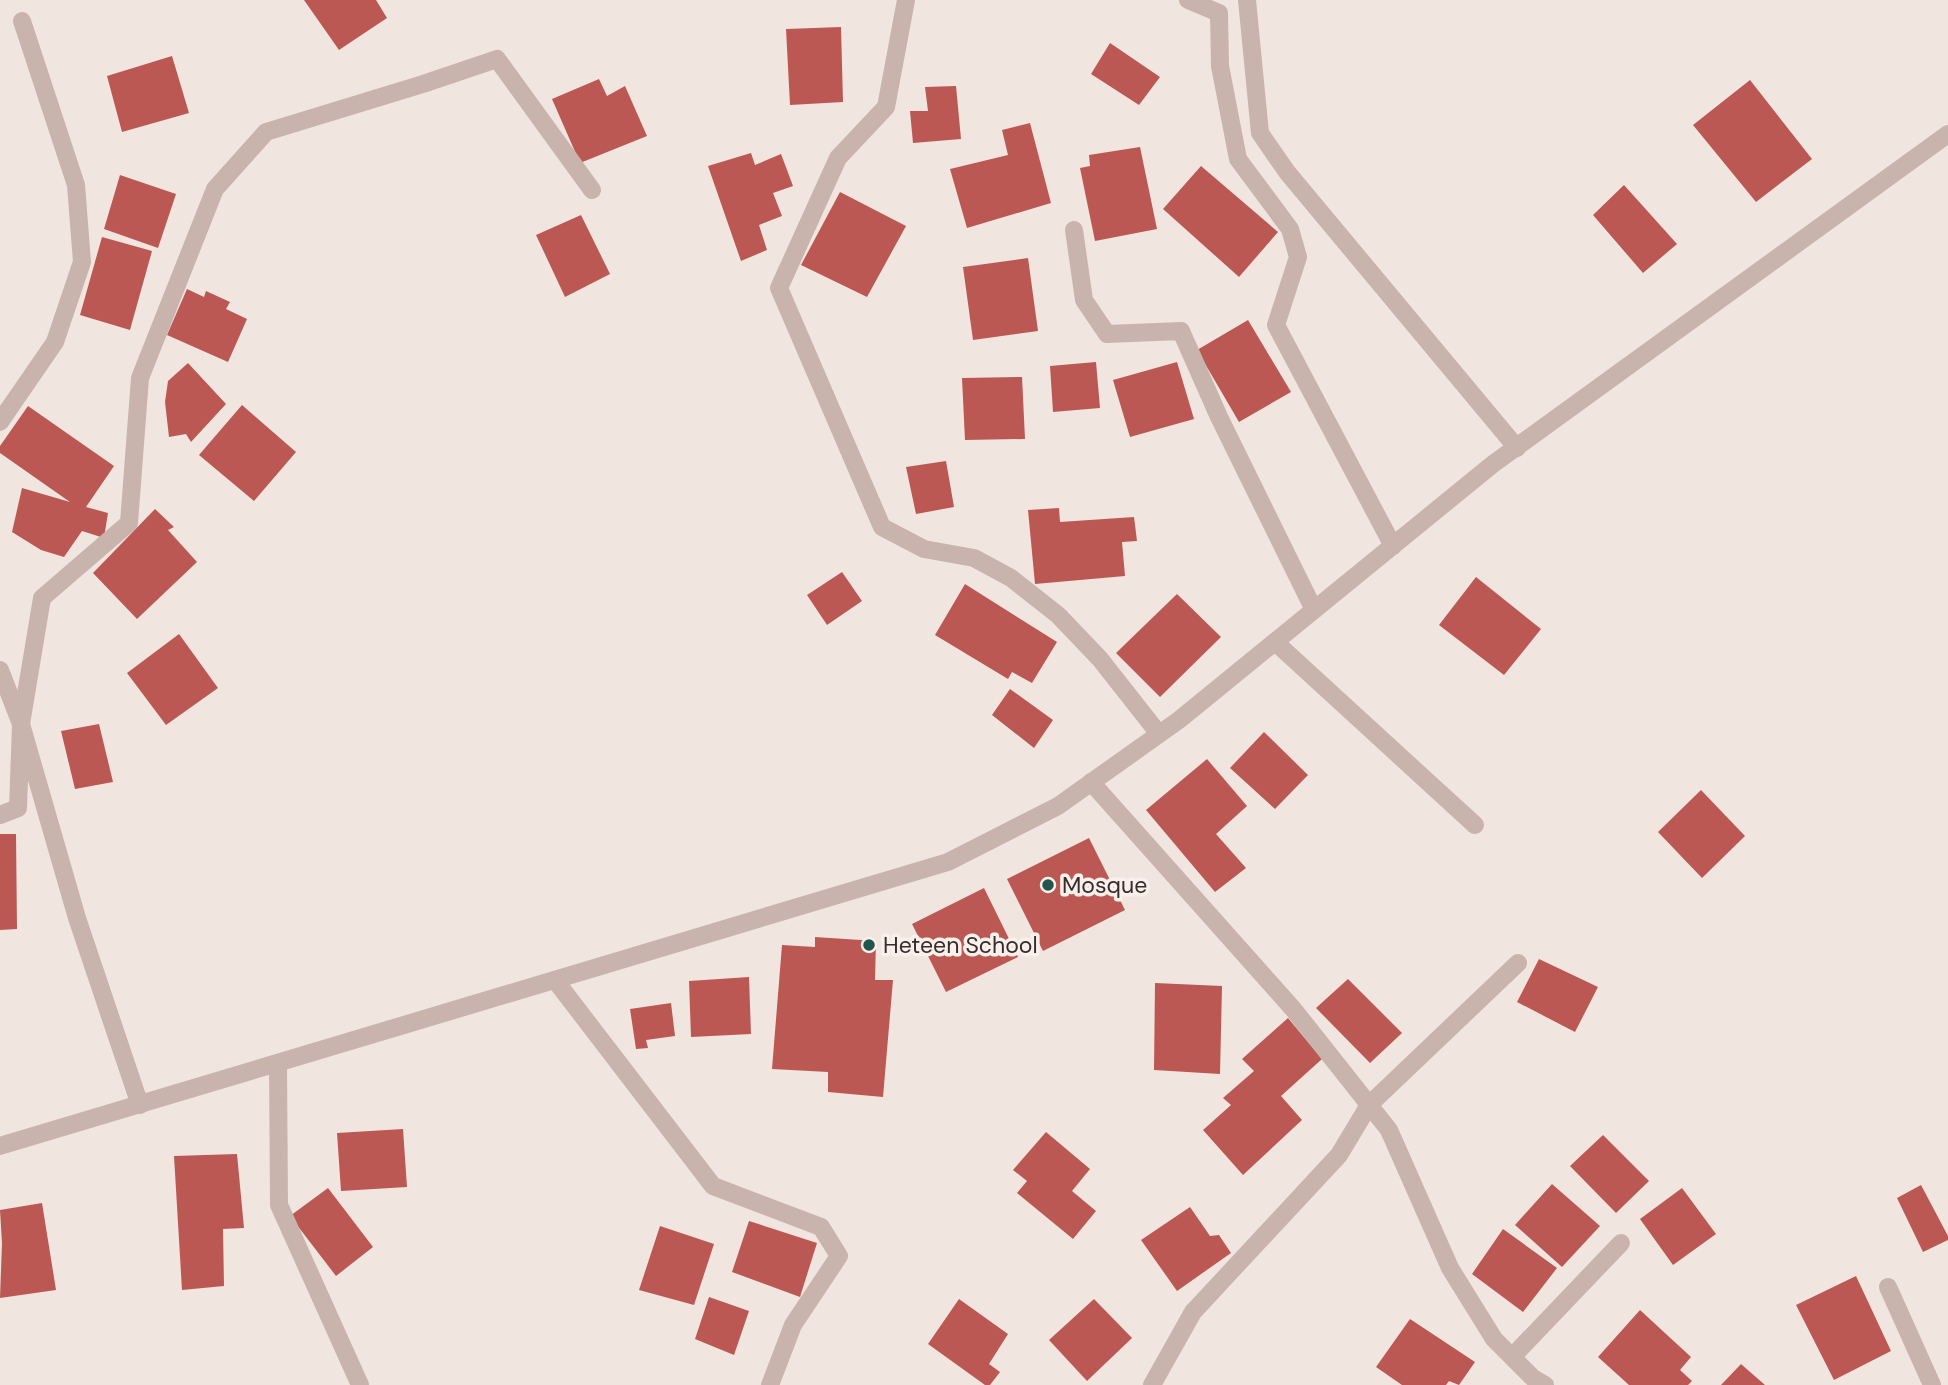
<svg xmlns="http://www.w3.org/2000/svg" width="1948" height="1385" viewBox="0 0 1948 1385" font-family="'DM Sans',sans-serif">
<rect width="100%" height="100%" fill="#f1e5e0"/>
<path fill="#bc5853" d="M304 0H376L387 18 339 50Z
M841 27 843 102 790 105 786 29Z
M1110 43 1160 77 1139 105 1091 74Z
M172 56 189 113 122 132 107 76Z
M599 79 607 96 625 86 647 136 580 163 552 99Z
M1750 80 1812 159 1756 202 1693 125Z
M956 86 961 139 913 143 910 111H928L925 87Z
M1030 123 1051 203 967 228 950 169 1008 155 1002 130Z
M1140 147 1157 229 1095 241 1080 168 1090 166 1089 155Z
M751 153 755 165 781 154 793 186 773 193 782 216 759 225 767 250 741 261 708 166Z
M1201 166 1278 232 1239 277 1163 209Z
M120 175 176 194 158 248 104 229Z
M1624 185 1677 244 1643 273 1593 215Z
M840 192 906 226 867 297 801 265Z
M581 215 610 274 565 297 536 235Z
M102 237 152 251 130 330 80 315Z
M1028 258 1038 331 973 340 963 267Z
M187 289 204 297 206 291 230 302 226 309 247 319 228 362 167 335Z
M1248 320 1291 392 1239 422 1197 350Z
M1096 362 1100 408 1053 412 1050 366Z
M1177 362 1194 419 1130 437 1113 380Z
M188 363 226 404 191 442 186 434 169 437 165 402 168 381Z
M1022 377 1025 439 965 440 962 378Z
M242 405 296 452 254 501 199 455Z
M28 406 114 466 86 507 108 513 104 538 82 531 64 557 41 550 12 532 22 488 70 502 0 453V446Z
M946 461 954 507 916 514 906 467Z
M1059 508 1060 522 1134 517 1137 541 1122 542 1125 576 1035 584 1028 510Z
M155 509 174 527 168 530 197 562 137 619 93 573Z
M842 572 862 601 827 625 807 595Z
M1476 577 1541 629 1504 675 1439 625Z
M965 584 1057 642 1032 683 1012 672 1008 679 935 635Z
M1177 594 1221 637 1160 697 1116 653Z
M179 634 218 688 166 725 127 673Z
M1010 689 1053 720 1034 748 992 715Z
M99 724 113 782 75 789 61 731Z
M1264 732 1308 775 1275 809 1230 768Z
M1207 759 1247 806 1216 834 1246 868 1215 892 1146 810Z
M1701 790 1745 836 1702 878 1658 832Z
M0 834H16L17 929 0 930Z
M1089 838 1125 910 1043 951 1007 879Z
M984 888 1018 957 946 992 912 924Z
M815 937 876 941 875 980H893L883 1097 828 1092V1072L772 1069 782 945 815 947Z
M1539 959 1598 987 1575 1032 1517 1002Z
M749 977 751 1034 691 1037 689 981Z
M1348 979 1402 1033 1370 1063 1316 1008Z
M1155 983 1222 986 1220 1074 1154 1070Z
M671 1003 675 1036 646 1040 648 1048 636 1049 630 1009Z
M1288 1018 1322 1059 1281 1096 1302 1120 1243 1175 1203 1130 1231 1105 1223 1098 1254 1071 1242 1059Z
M403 1129 407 1187 341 1191 337 1133Z
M1046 1132 1090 1169 1072 1191 1096 1211 1073 1239 1017 1193 1027 1181 1013 1170Z
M1603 1135 1649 1181 1616 1213 1570 1166Z
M237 1154 244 1228 223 1229 224 1286 182 1290 174 1156Z
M1552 1184 1600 1226 1562 1267 1515 1225Z
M1921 1185 1948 1236V1240L1923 1252 1897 1198Z
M328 1188 373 1247 336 1276 290 1216Z
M1682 1188 1716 1234 1673 1265 1640 1219Z
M42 1203 56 1290 0 1298 2 1243 0 1210Z
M1190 1207 1210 1236 1219 1235 1231 1253 1177 1291 1141 1240Z
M749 1221 817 1243 800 1297 732 1272Z
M660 1226 714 1244 694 1305 639 1290Z
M1503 1229 1557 1268 1523 1312 1472 1274Z
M1856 1276 1891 1351 1834 1380 1796 1305Z
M709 1297 749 1311 734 1355 695 1339Z
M959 1299 1008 1334 989 1364 1000 1372 990 1385H985L928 1344Z
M1094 1299 1132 1338 1087 1381 1049 1340Z
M1640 1310 1691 1357 1680 1370 1692 1381 1688 1385H1629L1598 1357Z
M1410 1319 1475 1362 1459 1385 1449 1381 1446 1385H1402L1376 1367Z
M1741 1364 1765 1385H1721Z"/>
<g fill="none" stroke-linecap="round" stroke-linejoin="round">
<path stroke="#c8b4ac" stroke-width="18" d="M906 0 886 107 838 158 779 288 882 527 924 549 974 558 1011 578 1058 615 1100 659 1159 734
M1188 0 1219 13 1220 66 1238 159 1290 229 1298 257 1276 325 1393 546
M1247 0 1260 133 1287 172 1517 448
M1074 230 1084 300 1107 334 1181 331 1219 417 1314 610
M0 422 55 342 82 262 76 185 22 21
M1275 642 1475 825
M0 670 21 724 18 808 0 815
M1091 782 1294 1010 1389 1130 1450 1268 1494 1339 1533 1378 1545 1385
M555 980 713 1186 821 1227 839 1256 793 1325 770 1385
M278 1064 279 1205 360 1385
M140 1105 77 918 21 724 42 598 129 523 140 378 215 189 266 132 423 84 497 59 592 190
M1888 1287 1932 1385
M1512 1357 1621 1243
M1152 1385 1193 1312 1339 1155 1369 1105 1518 963"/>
<path stroke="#c8b4ac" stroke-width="18" d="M0 1146 948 862 1058 806 1179 720 1493 464 1948 134"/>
</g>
<g fill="#23554f" stroke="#f9f0ec" stroke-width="2.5">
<circle cx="1048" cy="885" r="7"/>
<circle cx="869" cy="945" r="7"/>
</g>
<g text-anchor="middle" stroke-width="7" stroke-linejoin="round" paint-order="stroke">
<g font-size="23" fill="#372c2a" stroke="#f9f0ec" text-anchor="start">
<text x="1062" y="893">Mosque</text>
<text x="883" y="953">Heteen School</text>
</g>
</g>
</svg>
